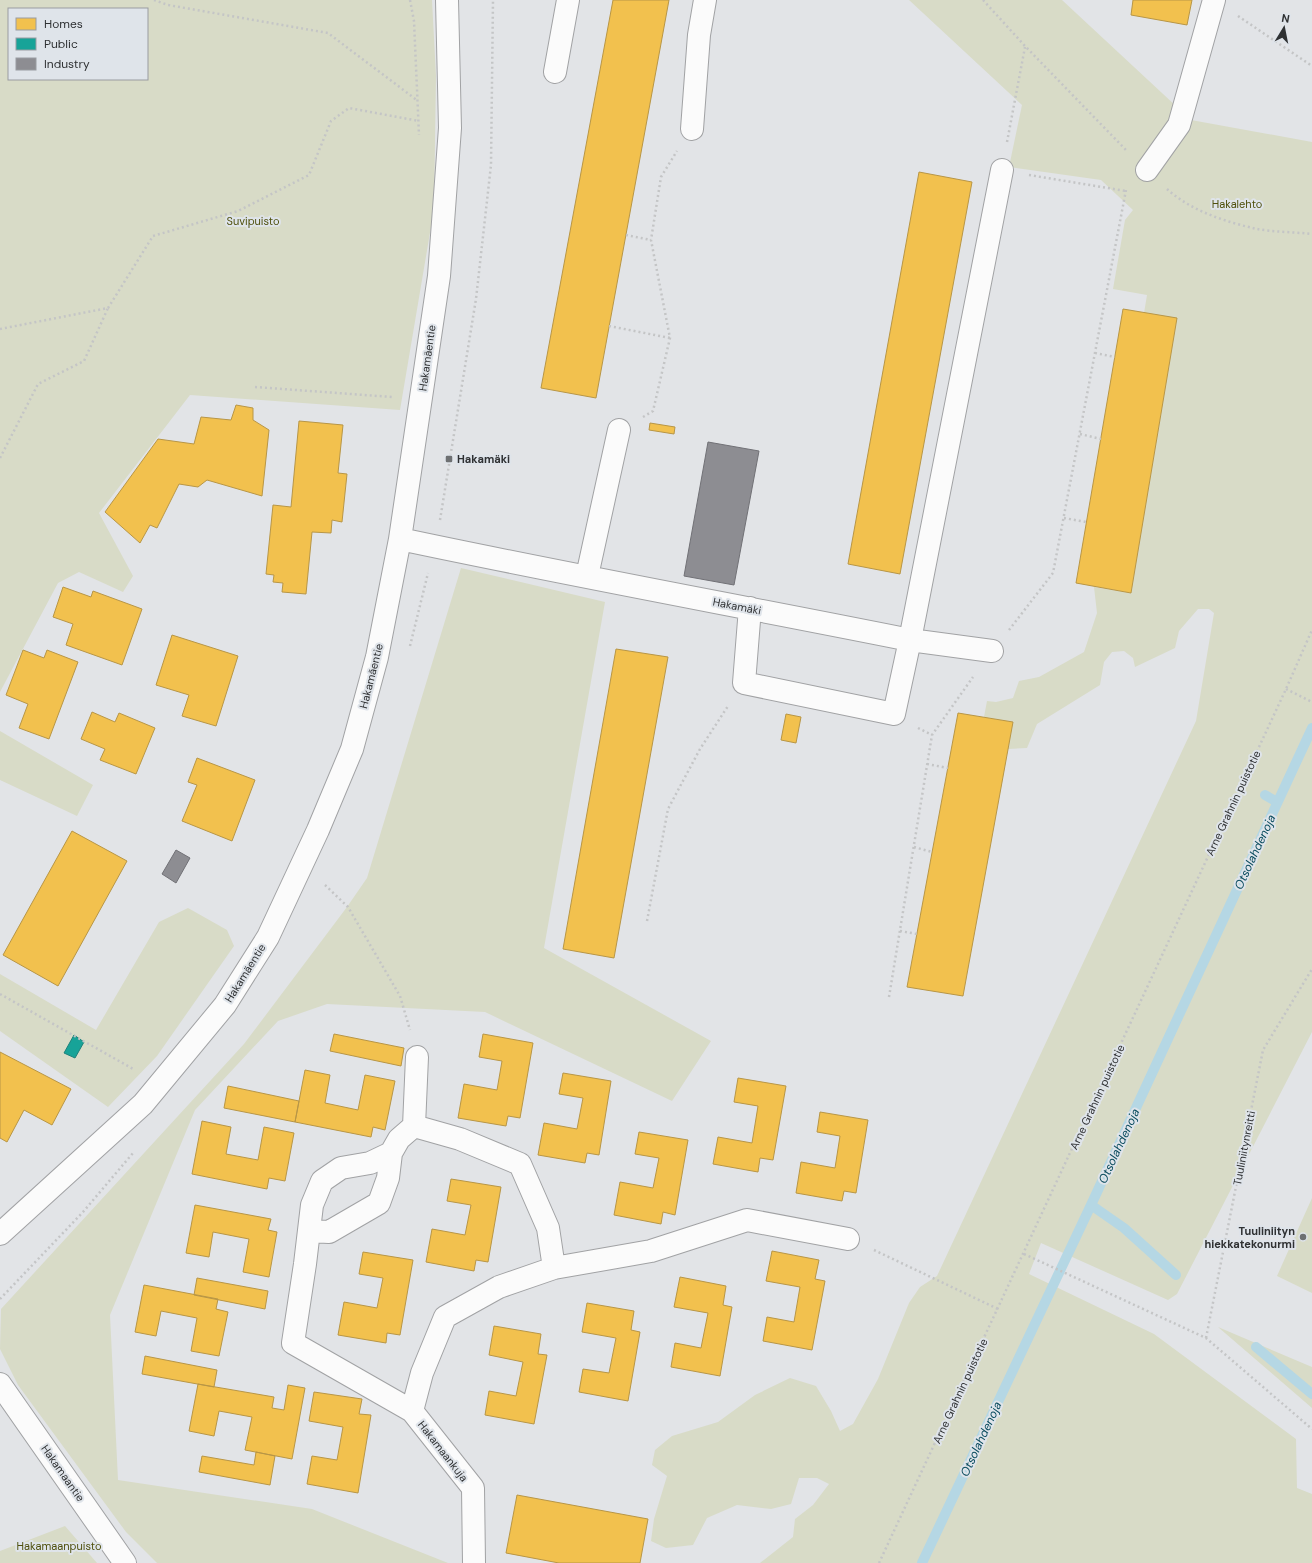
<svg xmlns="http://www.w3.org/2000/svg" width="1312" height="1563" viewBox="0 0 1312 1563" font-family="'DM Sans',sans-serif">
<rect width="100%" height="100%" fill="#e2e4e7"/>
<path fill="#d8dbc7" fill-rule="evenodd" d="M0 0H432L436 76 434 209 400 410 190 395 99 513 133 576 123 592 79 572 58 583 0 692ZM9 9H147V79H9Z
M909 0H1062L1191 120 1312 142V1032L1177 1294 1168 1300 1041 1243 1029 1274 1154 1334 1296 1439 1297 1488 1312 1494V1563H760L793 1537 795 1519 813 1505 829 1484 817 1478H799L791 1504 771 1509 737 1505 707 1518 693 1545 666 1548 651 1541 654 1519 667 1476 652 1465 655 1450 672 1436 718 1422 755 1395 790 1378 816 1386 831 1411 840 1431 853 1424 878 1379 909 1303 920 1287 937 1276 1196 721 1214 613 1209 609H1198L1179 631 1175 648 1135 667 1133 658 1124 651 1112 652 1104 662 1100 685 1037 724 1027 748 1008 749 1013 722 984 717 987 701 996 702 1013 698 1019 681 1039 677 1084 652 1097 613 1094 587 1131 593 1177 319 1144 313 1147 295 1113 289 1125 220 1133 210 1101 180 1009 167 1022 105Z
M461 568 605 602 544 948 711 1041 672 1101 485 1012 327 1004 278 1021 195 1110 110 1315 118 1480 312 1509 448 1563H157L126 1532 18 1385 0 1349 1 1309 244 1044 347 907 367 878Z
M0 731 93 785 77 816 0 780Z
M188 908 227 930 234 946 157 1056 108 1107 0 1031V974L96 1030 159 922Z
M1312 1198V1293L1277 1276Z
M1218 1327 1312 1367V1408Z
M65 1526 97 1563H0V1551Z"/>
<path fill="#f2c14e" stroke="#b89646" d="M613 0H669L596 398 541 388Z
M1133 0H1192L1187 25 1131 15Z
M919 172 972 182 900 574 848 564Z
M1123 309 1177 318 1131 593 1076 583Z
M236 405 253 408V420L269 430 262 496 207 480 198 487 179 484 157 528 150 525 140 543 105 512 158 439 194 444 201 417 231 420Z
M299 421 343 425 338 473 347 474 342 522 332 520 331 533 312 532 306 594 282 592 283 583 273 582 274 575 266 574 273 505 291 507Z
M650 423 675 427 674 434 649 430Z
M63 587 91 597 93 591 142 609 122 665 66 645 73 624 53 617Z
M172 635 238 656 216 726 182 716 189 695 156 685Z
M616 649 668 657 614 958 563 949Z
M23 650 44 658 47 650 78 662 49 739 19 728 28 704 6 695Z
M92 712 115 722 119 713 155 728 136 774 100 760 105 749 81 739Z
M958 713 1013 722 963 996 907 987Z
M786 714 801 717 796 743 781 740Z
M197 758 255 780 232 841 182 821 197 785 188 782Z
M72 831 127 861 58 986 3 955Z
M334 1034 404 1048 401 1066 330 1051Z
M483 1034 533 1043 520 1118 508 1116 506 1126 458 1118 464 1084 497 1090 502 1061 479 1057Z
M0 1052 71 1089 52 1125 24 1110 7 1142 0 1138Z
M305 1070 330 1075 325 1103 358 1110 365 1075 395 1081 385 1130 373 1127 371 1137 295 1122Z
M563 1073 611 1081 599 1155 587 1153 585 1163 538 1155 544 1123 577 1129 583 1098 559 1094Z
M738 1078 786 1086 773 1160 760 1158 758 1172 713 1164 718 1137 752 1143 758 1106 734 1102Z
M228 1086 299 1101 295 1122 224 1108Z
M820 1112 868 1120 856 1193 844 1191 842 1201 796 1193 801 1162 835 1168 840 1136 817 1132Z
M202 1121 231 1127 226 1154 258 1160 264 1127 294 1133 285 1181 269 1178 267 1189 192 1174Z
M639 1132 688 1140 675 1215 663 1212 661 1224 614 1215 620 1182 653 1188 659 1158 635 1154Z
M451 1179 501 1187 488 1262 476 1260 474 1271 426 1262 432 1229 465 1235 471 1205 447 1201Z
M195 1205 271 1219 268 1230 277 1232 269 1277 243 1272 249 1239 213 1232 209 1257 186 1253Z
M772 1251 819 1260 815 1279 825 1281 812 1350 763 1341 767 1317 794 1322 800 1287 766 1281Z
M363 1252 413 1260 400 1335 387 1333 386 1343 338 1335 344 1302 377 1308 383 1278 359 1274Z
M680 1277 726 1286 723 1305 732 1307 720 1376 671 1367 675 1343 701 1348 708 1313 674 1307Z
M197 1278 268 1291 265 1309 194 1295Z
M144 1285 218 1299 216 1309 228 1312 219 1356 191 1351 197 1318 161 1311 156 1336 135 1332Z
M587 1303 634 1311 631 1330 640 1332 628 1401 579 1392 583 1369 609 1373 616 1338 582 1332Z
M494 1326 541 1334 538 1354 547 1355 534 1424 485 1415 489 1391 516 1396 523 1362 489 1355Z
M145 1356 217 1370 214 1387 142 1374Z
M198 1384 274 1397 272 1408 284 1410 288 1385 305 1388 292 1459 245 1450 252 1417 219 1411 214 1436 189 1431Z
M314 1392 362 1399 359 1414 371 1415 358 1493 307 1484 312 1456 337 1460 343 1427 309 1421Z
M256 1452 275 1456 270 1485 199 1472 202 1456 254 1465Z
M517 1495 648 1519 640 1563H559L506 1553Z"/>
<path fill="#17a398" stroke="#1e817a" d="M74 1035 84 1042 75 1058 64 1053Z"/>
<path fill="#8d8d92" stroke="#717176" d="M708 442 759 451 734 585 684 576Z
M176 850 190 858 176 883 162 874Z"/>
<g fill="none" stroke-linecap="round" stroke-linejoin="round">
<path stroke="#b5d7e4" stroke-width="10" d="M1265 795 1277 802
M1091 1205 1124 1228 1176 1275
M1256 1347 1312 1394
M922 1563 1091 1205 1312 728"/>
<defs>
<path id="minor" d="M555 72 568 0
M692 129 699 35 705 0
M1147 170 1179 125 1214 0
M400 539C569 575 740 606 910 640L894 714 744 683 750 608
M587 576 619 430
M992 651 910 640 1002 170
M417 1057 414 1126 460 1139 520 1164 548 1228 554 1268
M414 1126 399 1139 391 1153 370 1163 341 1168 322 1181 312 1205 305 1264 293 1343 412 1411 473 1488 474 1563
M309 1231 329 1232 379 1203 388 1178 391 1153
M0 1234 143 1104 225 1005 268 937 318 830 352 749 377 657 400 539 439 276 450 128 447 0
M0 1384 125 1563
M412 1411 422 1373 445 1317 499 1287 554 1268 651 1251 747 1220 848 1239"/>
</defs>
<use href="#minor" stroke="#a1a2a4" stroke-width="24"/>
<path stroke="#c4c5c6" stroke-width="2.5" stroke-dasharray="2 3" stroke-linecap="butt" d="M154 0 168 5 328 33 418 101
M410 0 414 21 419 135
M983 0 1025 46 1126 150
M1238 16 1312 66
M1007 142 1025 47
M1029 175 1126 191
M1167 189C1191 211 1226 222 1257 229 1274 232 1294 232 1312 234
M626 235 651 240
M609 326 670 338
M0 329 108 308 153 236 238 211 309 175 331 121 349 108 419 121
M1095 353 1115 357
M255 387 392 397
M643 417 653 411 670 338 651 240 661 177 677 151
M1080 434 1101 439
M0 458 38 384 84 361 108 308
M1064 518 1086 522
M440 520 476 299 491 165 493 0
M1009 630 1053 573 1126 190
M410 646 428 573
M1286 689 1312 702
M918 728 932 735
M927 764 948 768
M914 847 932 852
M325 885 348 907 400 996 410 1030
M647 921 668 809 700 749 728 706
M900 931 917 934
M0 994 135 1070
M889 997 932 735 973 677
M874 1250 998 1309
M1024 1254 1206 1338 1312 1429
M0 1299 83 1212 133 1153
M1206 1338 1263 1050 1312 969
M879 1563 1286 689 1312 630"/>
<use href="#minor" stroke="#fbfbfb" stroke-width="22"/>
</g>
<g fill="#6e7072" stroke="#dfe4ea" stroke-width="1.5">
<rect x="445" y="455" width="8" height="8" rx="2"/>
<circle cx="1303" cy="1237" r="4"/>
</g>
<g text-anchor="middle" stroke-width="4" stroke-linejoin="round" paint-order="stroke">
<g font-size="11" fill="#4f500d" stroke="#dfe4ea">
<text x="1237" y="208">Hakalehto</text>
<text x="253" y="225">Suvipuisto</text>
<text x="59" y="1550">Hakamaanpuisto</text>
</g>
<g font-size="11" fill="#2f3133" stroke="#dfe4ea">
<text transform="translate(427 358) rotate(-82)" y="4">Hakamäentie</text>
<text transform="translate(737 606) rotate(11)" y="4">Hakamäki</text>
<text transform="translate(371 676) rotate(-76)" y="4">Hakamäentie</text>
<text transform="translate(1233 803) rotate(-65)" y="4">Arne Grahnin puistotie</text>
<text transform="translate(245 973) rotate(-58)" y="4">Hakamäentie</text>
<text transform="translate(1097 1097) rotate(-65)" y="4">Arne Grahnin puistotie</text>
<text transform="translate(1244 1148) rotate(-79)" y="4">Tuuliniitynreitti</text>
<text transform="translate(960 1391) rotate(-65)" y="4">Arne Grahnin puistotie</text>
<text transform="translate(443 1451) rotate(52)" y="4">Hakamaankuja</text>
<text transform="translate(63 1473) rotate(55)" y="4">Hakamaantie</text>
</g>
<g font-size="11" font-weight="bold" fill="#2f3133" stroke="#dfe4ea" text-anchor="start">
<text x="457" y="463">Hakamäki</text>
<text x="1295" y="1235" text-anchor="end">Tuuliniityn<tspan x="1295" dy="13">hiekkatekonurmi</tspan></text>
</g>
<g font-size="12" font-style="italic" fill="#094b5e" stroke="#dfe4ea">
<text transform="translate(1255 852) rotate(-65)" y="4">Otsolahdenoja</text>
<text transform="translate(1119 1146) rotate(-65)" y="4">Otsolahdenoja</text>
<text transform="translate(981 1439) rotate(-65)" y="4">Otsolahdenoja</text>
</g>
</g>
<rect x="8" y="8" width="140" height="72" fill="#dfe4ea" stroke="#999ca1"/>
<rect x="16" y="18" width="20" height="12" fill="#f2c14e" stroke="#999ca1"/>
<text x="44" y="28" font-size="12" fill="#2f3133">Homes</text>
<rect x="16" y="38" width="20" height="12" fill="#17a398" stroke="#999ca1"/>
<text x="44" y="48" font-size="12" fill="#2f3133">Public</text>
<rect x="16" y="58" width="20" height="12" fill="#8d8d92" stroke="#999ca1"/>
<text x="44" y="68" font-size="12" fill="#2f3133">Industry</text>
<g transform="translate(1284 28) rotate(10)" stroke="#dfe4ea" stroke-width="3" paint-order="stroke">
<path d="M0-3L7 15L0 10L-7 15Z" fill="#2f3133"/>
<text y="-6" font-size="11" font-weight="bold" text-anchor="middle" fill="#2f3133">N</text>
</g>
</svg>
